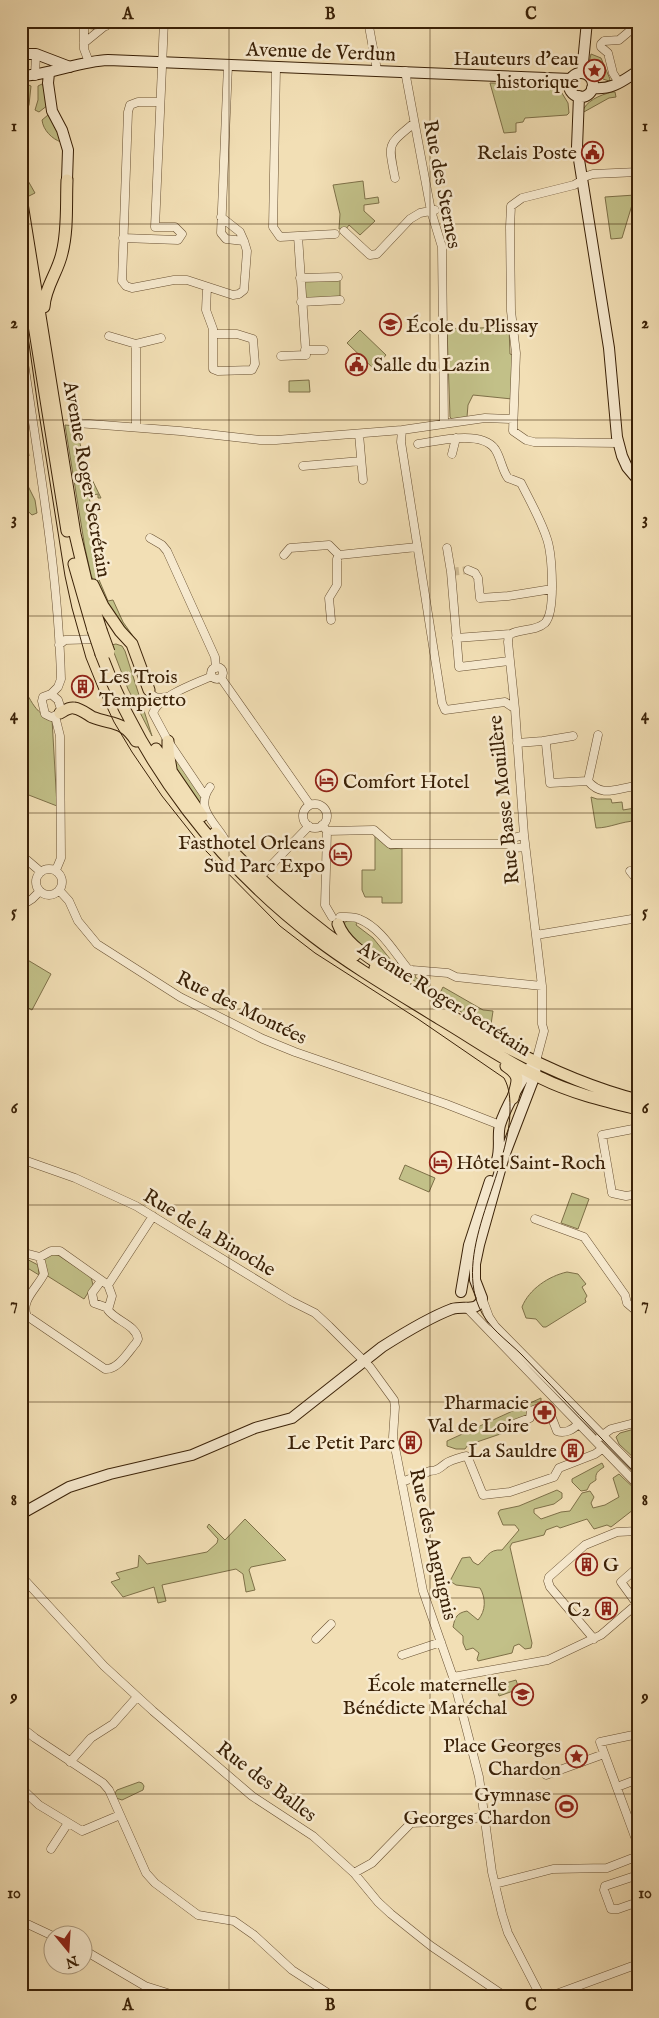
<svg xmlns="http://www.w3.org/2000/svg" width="659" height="2018" viewBox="0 0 659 2018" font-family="'IM FELL English',serif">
<rect width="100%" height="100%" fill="#f2dfb5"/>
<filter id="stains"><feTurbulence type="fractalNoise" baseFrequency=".004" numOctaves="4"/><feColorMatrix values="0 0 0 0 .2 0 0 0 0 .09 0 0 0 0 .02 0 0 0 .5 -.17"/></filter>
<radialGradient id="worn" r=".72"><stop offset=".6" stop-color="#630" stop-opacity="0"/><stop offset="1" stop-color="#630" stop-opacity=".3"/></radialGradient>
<path fill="#c2c088" stroke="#7e7048" d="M591 54 601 58 610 79 609 81 603 79 589 63Z
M21 82 31 86 29 105 21 121Z
M490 83 557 85 568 103 569 113 567 115 525 118 523 122 516 123V132L504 133Z
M42 84 44 87 48 105 39 112 35 110 38 100V86Z
M612 92H615L616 97 609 98 582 113C585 101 600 95 612 92Z
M48 115 52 117 61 142C52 139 43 130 42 120Z
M21 146 27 179 35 193 27 197 21 165Z
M363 181 365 199 378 197 379 203 364 205V211L375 221 360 235 349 225 346 229H339L340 214 333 185Z
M635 195 622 238 611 239 605 197Z
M340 280V298L304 299V281Z
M509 327 510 354 513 355 512 399 473 395 468 405 467 417 452 419 450 417 447 329Z
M360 330 386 355 374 369 347 343Z
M309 380 310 392H289V381Z
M21 422 24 424 29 456 27 457 21 454Z
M65 425 76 426 85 465 101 498H98V494L89 496 93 521 104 572 97 575 108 601 113 600 123 622 135 639 132 640 103 604 91 575 85 548Z
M21 480H25L35 500 37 513 32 515 21 505Z
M116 644 122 646 125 651 152 736 128 689 111 645Z
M21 680C27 694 35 715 52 719L57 806 21 792Z
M170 749 201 794V806L173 763Z
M591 797 597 799H611L612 803 622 802 623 810 635 808 636 821C622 821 610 828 596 828Z
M375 834 390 849 402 848V903H382V897H365L362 890V870H375Z
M348 920 358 921 356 925 373 938 395 965 398 962 417 973 415 977 440 993 443 987 483 1010 493 1011 490 1031 344 934 343 924Z
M21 956 51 974 32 1010 21 1004Z
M405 1165 435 1178 429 1192 399 1179Z
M572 1193 589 1199 578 1229 561 1223Z
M51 1254 58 1255 91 1277 93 1285 84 1299 46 1275 44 1259Z
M21 1256 38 1265 39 1275 21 1264Z
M567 1272 578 1274 586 1284 582 1287 587 1296 585 1299 586 1302 546 1327H543L536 1319 526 1318 522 1307C529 1289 549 1276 567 1272Z
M541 1398V1403L515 1429 468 1445 465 1449H456L447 1446V1441Z
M638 1428V1462L619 1444 616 1437 620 1433Z
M602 1463 604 1467C598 1471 595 1473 596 1480L590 1484 587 1490 581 1491 572 1482V1479Z
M619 1474 638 1492V1506L611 1527 607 1525 594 1529 587 1519 560 1528 557 1526 546 1530 544 1535 512 1543 510 1547 532 1643 531 1648 525 1649 519 1644 514 1646 512 1653 478 1661 477 1659 479 1653 473 1648 466 1650 463 1643V1636L453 1627C455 1617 457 1613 467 1611L478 1620C486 1611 486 1598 480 1588L456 1585 450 1581 462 1558 470 1557 473 1562 478 1565C487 1558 488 1549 502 1550L519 1530 515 1525H503L498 1513 500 1510 519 1506 557 1490 562 1493V1498L554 1504 534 1509V1513L541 1519 561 1512 570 1511 582 1493 590 1491 594 1497 591 1503 593 1508 605 1505 619 1497 613 1478Z
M245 1519 286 1560 251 1567 249 1570 255 1590 246 1592 243 1574 236 1569 162 1585 166 1601 158 1603 154 1587 123 1597 111 1582 120 1579 116 1573 138 1567 139 1555 147 1564 207 1552 217 1543 218 1539 207 1527 209 1524 225 1540Z
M516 1680 519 1689 499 1696 496 1686Z
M139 1782 142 1783 144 1786 143 1790 122 1800 116 1798 115 1793 117 1790Z"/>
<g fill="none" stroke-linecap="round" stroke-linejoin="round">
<path stroke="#cdb992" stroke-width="8" stroke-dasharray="8 4" stroke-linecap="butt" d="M451 572 468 570"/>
<defs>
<path id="street" d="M84 21V49L89 62
M368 21 377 70
M84 24 106 26
M84 43 111 21
M276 68 273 227 280 237 298 236 306 355 281 356
M405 71 431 211 442 247 444 423
M35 76 36 54
M619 83 613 73 608 53 601 47V44L604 41 619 40 638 24
M160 102H138L130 105 128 112 122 281 126 286 132 288 174 280H187L233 295 239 294 244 290 247 251 244 241 226 239 221 233 228 65
M395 178C388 142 387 146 414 123
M581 178 593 174 638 172
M581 181 574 185 522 198 511 206 510 227 511 311 516 353 513 431 526 440 534 442 618 443
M221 217 240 232 244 241
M344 231 370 255 377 254 410 219 420 213 435 210
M298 236 335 234
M123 238 178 240 182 234 175 227H155L164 21
M300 278 338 277
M207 287 206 310 213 329V369L218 371 252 370 255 364 253 339 237 334H213
M301 302 340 300
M109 336 136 344 161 338
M21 342C37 454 58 566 61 679L58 687 51 694
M136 344V427
M305 350H324
M74 416 77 423 180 431 260 440H276L402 430 485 418 513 419
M402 430 401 442 442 703 445 710 505 702 514 708
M359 434 363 480
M418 444C438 441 481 430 495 449 501 458 502 470 508 478L521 483C530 501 541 520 547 539 552 554 556 612 545 623 535 632 519 628 509 635L508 642 515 709 524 835 542 986V1024L544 1031 536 1061
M452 454 456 438
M303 466 361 461
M150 538 162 545 167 551 215 657 216 668
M447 548 451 572 459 667 509 661
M284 555 290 548 329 545 339 555
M468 570 475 573 478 578 480 598 508 596 552 589
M331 620 329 598 337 585V559L339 555 417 547
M456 638 511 634
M59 645 65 640 101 639
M211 673a6 6 0 1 1 12 0a6 6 0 1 1-12 0Z
M221 678 310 805
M149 690C153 699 158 698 166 697
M51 694 58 700 61 709 57 715 51 717 45 714 42 701 43 697Z
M55 716 60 736 61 858 56 870
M543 741 573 736
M517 743 543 741 546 744 550 783 588 781C603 799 618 787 638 786
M588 781 598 735
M210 787C195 808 213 820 224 838
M205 796 168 741 153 713C158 696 197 683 212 676
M303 816a12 12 0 1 1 24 0a12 12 0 1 1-24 0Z
M322 825 327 831 325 905 332 917
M327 831 374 830 390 844H508L515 848 525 847
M508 844 513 838 524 835
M21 855 41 872
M36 882a13 13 0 1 1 26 0a13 13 0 1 1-26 0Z
M630 871 638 881
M259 878 309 826
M59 890 69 901 78 921 97 944 180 997 263 1039 295 1052 446 1104 500 1125
M21 906 32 899 40 891
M340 917C346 917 354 916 359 919 381 928 394 952 408 969L412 970 448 973 456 977 542 986
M536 935 638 918
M638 1132 633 1129 602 1135 612 1193 626 1196 638 1194
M21 1159 75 1178 136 1206 291 1301 315 1313 329 1326 370 1367 394 1400 395 1407 393 1437 423 1591 453 1677 479 1777 492 1872 502 1914 508 1933 541 1997
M535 1219 584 1237 625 1295 627 1303 634 1309H638
M21 1252 40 1257 51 1251H60L108 1285
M40 1257 44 1274C37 1288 20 1301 27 1316L105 1369C118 1370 128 1352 136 1343L138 1339C136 1325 116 1321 108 1310L112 1296 108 1285
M101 1281 92 1293 94 1303 108 1308
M108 1285 153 1216
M482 1298 489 1317 495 1326 638 1471
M466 1307 638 1485
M514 1424 530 1418 531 1411 544 1406 548 1408 557 1431C564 1434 573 1430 578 1424
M600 1437 611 1429 638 1422
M402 1482 430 1471C437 1471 440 1468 445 1464 450 1460 459 1458 466 1456L468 1458 483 1495 510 1492 554 1477 559 1468 595 1454 602 1449
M21 1576 104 1666 153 1711 252 1796 313 1836 354 1873 378 1902 391 1914 431 1946 506 1997
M316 1639 331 1624
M594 1639 550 1587 548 1581 549 1577 585 1545 617 1532 638 1531
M402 1655 441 1642
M637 1673 638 1675
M453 1677 548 1660 601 1635 637 1604 621 1582 638 1567
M21 1727 35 1738 103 1783 109 1790 146 1873 155 1883 198 1915 234 1921 254 1935 292 1970 334 1997
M638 1734 600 1742 638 1845
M70 1762 91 1738 113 1724 137 1697
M546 1775 604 1754
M617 1787 638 1779
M21 1788 39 1805 82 1831 120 1815
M51 1849 68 1823
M354 1873 372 1863 411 1823 462 1821 484 1816
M638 1875 605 1886 604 1890 611 1909H618L638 1902
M495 1884 553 1869 607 1868 638 1856
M21 1921 53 1936
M82 1949 145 1986 180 1997
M548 1997 638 1964"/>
<path id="secondary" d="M21 54H36L70 67
M49 73 48 83 52 111 62 130 68 150 67 180
M582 73 587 21
M569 85a12 12 0 1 1 24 0a12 12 0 1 1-24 0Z
M21 76C51 75 79 61 108 60L571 79
M592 88C612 90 621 82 638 71
M579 96 577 147 609 348 617 437 622 456 627 467 638 480
M497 1160C501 1147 497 1136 500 1125 505 1108 522 1079 532 1065
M461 1292 469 1245 490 1181
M21 1514 69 1487 110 1474 192 1455 255 1428 292 1418 382 1347C404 1333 428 1318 452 1309 464 1305 478 1313 482 1298L475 1280V1264L479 1245 504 1156 535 1075 536 1061"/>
<path id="primary" d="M21 197 75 534 88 589 101 630
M21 244 67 531
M44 307C45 287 58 272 62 253 68 230 66 204 67 180
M74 564 93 630
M93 585 103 606 120 631 132 644 149 690
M101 654C142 766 220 865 314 937 353 967 398 993 440 1019 474 1039 506 1062 541 1078 571 1093 605 1101 638 1109
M60 713C64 711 69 707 74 708 81 709 87 714 92 717 112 725 123 720 136 741
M168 741V751L171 769
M156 749 202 816
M215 833C257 879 304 919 355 955
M338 924C345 944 369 957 386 969
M375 968C453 1019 547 1077 638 1100
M506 1066C522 1077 517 1081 513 1098"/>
</defs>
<use href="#street" stroke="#685032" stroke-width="9"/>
<use href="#secondary" stroke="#3a2107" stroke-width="12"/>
<use href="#primary" stroke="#3a2107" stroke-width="13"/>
<use href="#street" stroke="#f7eacf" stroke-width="8"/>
<use href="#secondary" stroke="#f7eacf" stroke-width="10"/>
<use href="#primary" stroke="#f2dfb5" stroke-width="11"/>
<path stroke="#3a2107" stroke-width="1" d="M21 287 38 407 65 576 72 608 86 658 99 690 114 722 132 752 162 796 204 849 280 926 315 953 418 1019 504 1078C510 1089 510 1099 510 1111 509 1173 454 1249 479 1307 487 1327 507 1340 522 1355 561 1395 598 1436 638 1476"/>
<defs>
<path id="primary-bridge" d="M93 630 101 654
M101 630 109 652"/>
</defs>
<use href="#primary-bridge" stroke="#3a2107" stroke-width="13" stroke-linecap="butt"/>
<use href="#primary-bridge" stroke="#f2dfb5" stroke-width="11"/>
</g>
<path fill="none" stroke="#3a2107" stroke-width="1" stroke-opacity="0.55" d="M229 21V1997M430 21V1997M21 224H638M21 420H638M21 616H638M21 813H638M21 1009H638M21 1205H638M21 1402H638M21 1598H638M21 1794H638"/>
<defs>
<symbol id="sight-ring" viewBox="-11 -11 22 22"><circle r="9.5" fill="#f7eacf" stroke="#8f2418" stroke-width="1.5"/><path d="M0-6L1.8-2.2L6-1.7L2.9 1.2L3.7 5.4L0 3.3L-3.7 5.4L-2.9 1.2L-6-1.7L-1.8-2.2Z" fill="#8f2418"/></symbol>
<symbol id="civic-ring" viewBox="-11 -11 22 22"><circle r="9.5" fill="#f7eacf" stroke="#8f2418" stroke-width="1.5"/><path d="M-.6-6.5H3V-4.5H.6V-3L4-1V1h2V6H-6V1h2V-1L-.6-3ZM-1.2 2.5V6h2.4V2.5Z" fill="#8f2418"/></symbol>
<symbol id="school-ring" viewBox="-11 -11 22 22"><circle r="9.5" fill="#f7eacf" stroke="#8f2418" stroke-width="1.5"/><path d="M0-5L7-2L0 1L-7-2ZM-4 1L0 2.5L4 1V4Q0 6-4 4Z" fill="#8f2418"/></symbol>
<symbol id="building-ring" viewBox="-11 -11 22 22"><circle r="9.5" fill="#f7eacf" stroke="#8f2418" stroke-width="1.5"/><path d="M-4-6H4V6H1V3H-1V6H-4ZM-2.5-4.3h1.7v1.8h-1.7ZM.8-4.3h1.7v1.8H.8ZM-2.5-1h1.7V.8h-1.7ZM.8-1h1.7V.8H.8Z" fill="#8f2418"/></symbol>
<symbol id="hotel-ring" viewBox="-11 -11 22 22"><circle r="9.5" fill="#f7eacf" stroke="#8f2418" stroke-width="1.5"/><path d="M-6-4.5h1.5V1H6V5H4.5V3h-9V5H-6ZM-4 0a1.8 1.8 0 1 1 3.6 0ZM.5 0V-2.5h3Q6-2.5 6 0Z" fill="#8f2418"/></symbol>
<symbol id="pharmacy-ring" viewBox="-11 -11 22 22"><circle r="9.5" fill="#f7eacf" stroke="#8f2418" stroke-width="1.5"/><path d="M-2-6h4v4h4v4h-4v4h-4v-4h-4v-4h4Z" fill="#8f2418"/></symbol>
<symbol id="stadium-ring" viewBox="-11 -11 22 22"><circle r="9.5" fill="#f7eacf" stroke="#8f2418" stroke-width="1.5"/><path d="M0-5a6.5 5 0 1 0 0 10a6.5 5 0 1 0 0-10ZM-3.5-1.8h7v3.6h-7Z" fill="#8f2418"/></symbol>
</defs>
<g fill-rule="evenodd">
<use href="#sight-ring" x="582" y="58" width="25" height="25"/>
<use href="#civic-ring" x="580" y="140" width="25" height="25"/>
<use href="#school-ring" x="378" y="312" width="25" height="25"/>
<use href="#civic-ring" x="344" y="352" width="25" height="25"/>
<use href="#building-ring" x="70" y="674" width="25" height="25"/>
<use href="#hotel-ring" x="314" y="768" width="25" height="25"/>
<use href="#hotel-ring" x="328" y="842" width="25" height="25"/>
<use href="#hotel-ring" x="428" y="1150" width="25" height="25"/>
<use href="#pharmacy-ring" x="532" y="1400" width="25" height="25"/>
<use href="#building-ring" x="398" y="1430" width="25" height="25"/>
<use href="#building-ring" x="560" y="1438" width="25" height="25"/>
<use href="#building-ring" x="574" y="1552" width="25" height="25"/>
<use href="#building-ring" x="594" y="1596" width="25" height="25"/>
<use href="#school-ring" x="510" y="1682" width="25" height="25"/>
<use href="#sight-ring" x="564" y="1744" width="25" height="25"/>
<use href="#stadium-ring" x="554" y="1794" width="25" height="25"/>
</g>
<g text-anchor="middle" stroke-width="5" stroke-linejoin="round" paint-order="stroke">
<g font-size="20" fill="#3a2107" stroke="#f7eacf">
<text transform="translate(321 51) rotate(2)" y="7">Avenue de Verdun</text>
<text transform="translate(443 184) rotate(79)" y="7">Rue des Sternes</text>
<text transform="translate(88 479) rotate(80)" y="7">Avenue Roger Secrétain</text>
<text transform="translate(503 800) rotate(-96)" y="7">Rue Basse Mouillère</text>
<text transform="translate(445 998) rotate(32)" y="7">Avenue Roger Secrétain</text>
<text transform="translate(242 1007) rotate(26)" y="7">Rue des Montées</text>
<text transform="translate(210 1232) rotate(31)" y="7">Rue de la Binoche</text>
<text transform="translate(434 1544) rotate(77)" y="7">Rue des Anguignis</text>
<text transform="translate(267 1781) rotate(37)" y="7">Rue des Balles</text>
</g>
<g font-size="20" fill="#3a2107" stroke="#f7eacf" text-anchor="end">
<text x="579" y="65">Hauteurs d'eau<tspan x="579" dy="23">historique</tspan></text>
<text x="577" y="159">Relais Poste</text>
<text x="406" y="332" text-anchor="start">École du Plissay</text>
<text x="373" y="371" text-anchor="start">Salle du Lazin</text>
<text x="99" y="683" text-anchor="start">Les Trois<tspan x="99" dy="23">Tempietto</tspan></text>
<text x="343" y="788" text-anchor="start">Comfort Hotel</text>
<text x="325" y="849">Fasthotel Orleans<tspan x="325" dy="23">Sud Parc Expo</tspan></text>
<text x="456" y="1169" text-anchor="start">Hôtel Saint-Roch</text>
<text x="529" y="1409">Pharmacie<tspan x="529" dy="23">Val de Loire</tspan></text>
<text x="395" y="1449">Le Petit Parc</text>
<text x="557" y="1457">La Sauldre</text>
<text x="603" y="1571" text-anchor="start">G</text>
<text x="591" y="1616">C2</text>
<text x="507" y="1691">École maternelle<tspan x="507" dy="23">Bénédicte Maréchal</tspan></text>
<text x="561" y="1752">Place Georges<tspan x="561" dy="23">Chardon</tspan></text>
<text x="551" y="1801">Gymnase<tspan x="551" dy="23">Georges Chardon</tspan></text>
</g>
</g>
<rect width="659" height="2018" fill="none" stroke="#f2dfb5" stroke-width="55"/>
<g transform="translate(68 1950) rotate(162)"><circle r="24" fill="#f7eacf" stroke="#ab9a7f"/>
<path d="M0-4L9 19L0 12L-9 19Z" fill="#8f2418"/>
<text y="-8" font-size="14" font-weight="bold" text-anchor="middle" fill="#3a2107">N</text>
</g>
<rect x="28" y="28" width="604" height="1962" fill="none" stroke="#3a2107" stroke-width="2"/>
<g font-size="16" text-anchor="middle" font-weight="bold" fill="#3a2107">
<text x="128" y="19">A</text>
<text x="330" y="19">B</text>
<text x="531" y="19">C</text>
<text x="14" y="131">1</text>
<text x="645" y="131">1</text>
<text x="14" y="328">2</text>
<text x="645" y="328">2</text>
<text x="14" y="524">3</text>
<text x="645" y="524">3</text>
<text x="14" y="720">4</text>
<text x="645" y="720">4</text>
<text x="14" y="917">5</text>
<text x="645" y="917">5</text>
<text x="14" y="1113">6</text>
<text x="645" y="1113">6</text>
<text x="14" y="1309">7</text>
<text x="645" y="1309">7</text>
<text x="14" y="1505">8</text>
<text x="645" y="1505">8</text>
<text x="14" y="1702">9</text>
<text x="645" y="1702">9</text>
<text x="14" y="1898">10</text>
<text x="645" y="1898">10</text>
<text x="128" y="2010">A</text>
<text x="330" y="2010">B</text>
<text x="531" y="2010">C</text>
</g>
<rect width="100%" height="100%" filter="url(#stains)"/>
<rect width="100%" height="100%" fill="url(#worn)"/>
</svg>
